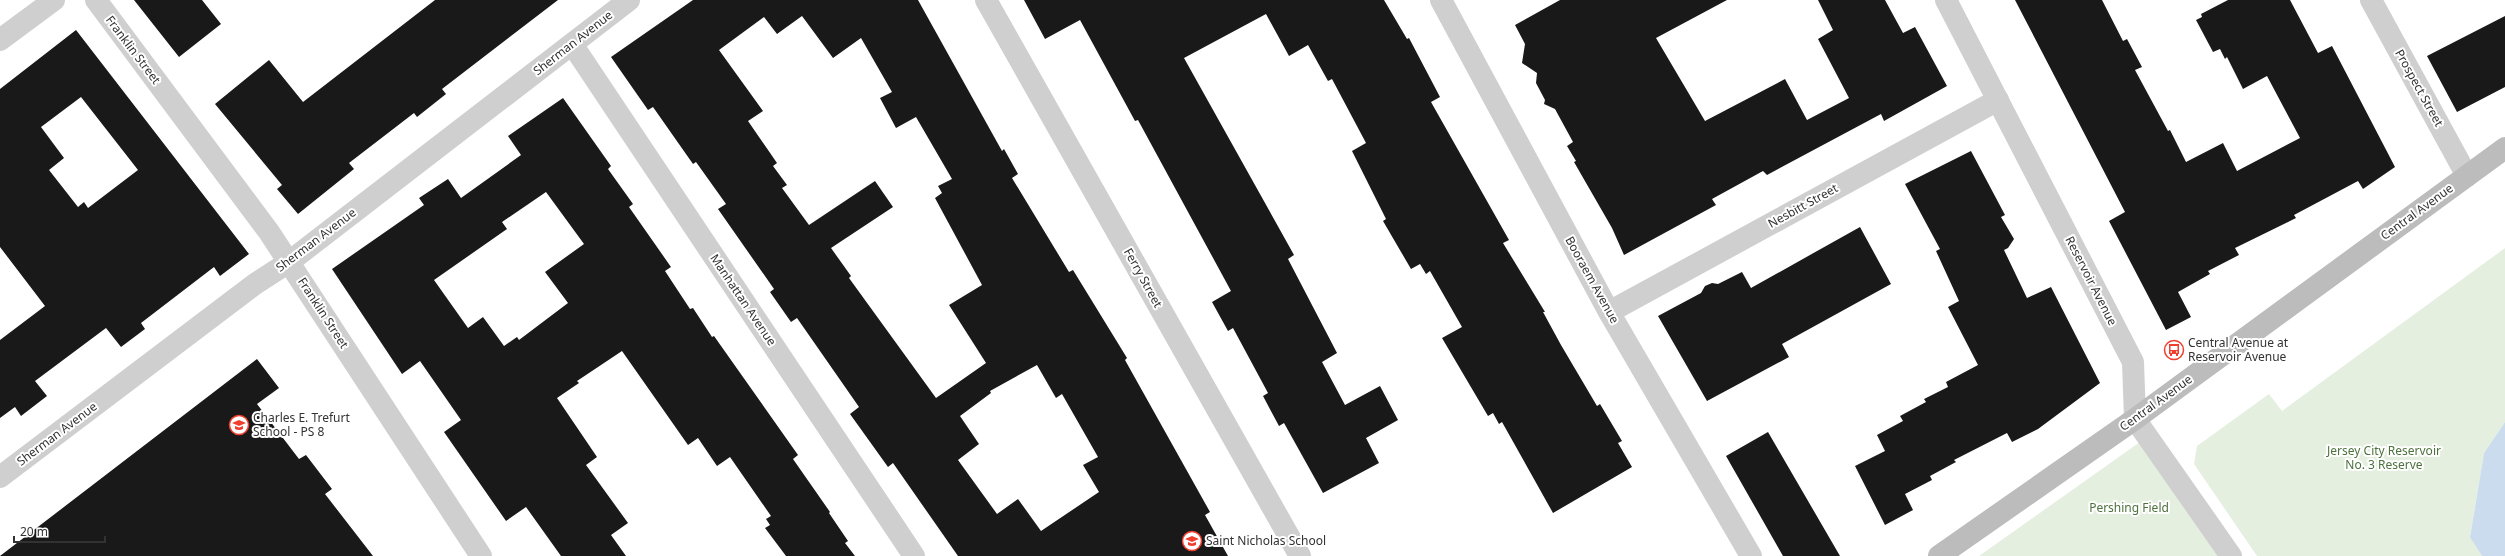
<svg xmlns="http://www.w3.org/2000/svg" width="2505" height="556" viewBox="0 0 2505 556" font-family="'Noto Sans',sans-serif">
<rect width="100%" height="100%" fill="#fff"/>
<path fill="#e5efe0" d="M2505 248V422L2484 453 2470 536 2482 556H2257L2194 464 2197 446 2269 394 2282 411Z
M2140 442 2220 556H1979Z"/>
<path fill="#ccdcef" d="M2505 422V556H2482L2470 537 2484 453Z"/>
<path fill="#191919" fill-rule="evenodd" d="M134 0H202L221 24 179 57Z
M435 0H558L442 89 446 94 417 117 414 113 349 163 354 169 298 214 277 189 282 185 215 104 269 60 303 102Z
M693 0H918L1002 151 1004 149 1018 174 1012 178 1069 272 1073 270 1127 358 1125 360 1210 512 1205 515 1228 556H958L893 463 888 467 850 414 859 407 797 318 791 322 770 292 774 289 718 209 726 204 696 162 693 164 653 107 648 110 611 57ZM802 16 833 58 861 38 892 92 880 98 896 128 916 117 952 179 938 186 942 193 935 198 982 285 949 305 986 363 936 398 849 278 851 276 831 248 893 207 875 181 809 225 782 188 787 185 773 166 777 163 748 121 763 111 719 50 764 17 777 34ZM1037 365 1056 398 1062 394 1098 457 1083 465 1099 492 1041 531 1018 499 997 514 958 460 979 444 960 416 991 393 990 391Z
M1024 0H1384L1407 39 1409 38 1440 97 1431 102 1509 240 1503 243 1545 312H1543L1561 345 1597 406 1600 404 1622 441 1618 443 1632 467 1553 513 1502 422 1499 424 1493 413 1488 416 1442 338 1462 327 1430 271 1426 274 1420 264 1411 269 1383 221 1386 219 1352 151 1366 143 1332 79 1328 81 1308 45 1289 56 1266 14 1184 58 1294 255 1288 259 1337 353 1322 362 1345 405 1380 386 1398 420 1366 438 1379 463 1323 493 1284 423 1279 426 1263 396 1268 393 1233 328 1228 331 1212 302 1231 291 1138 120 1135 121 1080 20 1045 39Z
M1560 0H1727L1656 38 1705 121 1785 79 1807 120 1849 98 1818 39 1833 30 1818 0H1885L1903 33 1915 27 1947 86 1884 121 1881 114 1767 175 1763 171 1712 199 1716 205 1624 255 1612 228 1574 162 1576 161 1567 146 1573 142 1555 109 1544 104 1545 100 1536 83 1537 73 1522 63 1525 44 1515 25Z
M2015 0H2102L2123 41 2127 39 2142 67 2135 70 2168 131 2170 130 2186 162 2223 143 2237 171 2300 138 2267 76 2243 89 2227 57 2225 59 2220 49 2213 52 2196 20 2202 17 2201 14 2228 0H2290L2318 53 2332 46 2395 167 2363 189 2358 181 2294 215 2296 218 2235 248 2239 255 2208 271 2210 274 2178 292 2191 317 2166 330 2109 221 2125 212Z
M2505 16V87L2457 112 2427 56Z
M76 30 249 254 220 276 214 267 141 323 145 329 121 347 106 328 35 381 47 396 21 416 15 407 0 418V340L45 306 0 247V89ZM81 97 138 170 88 208 84 202 78 207 49 170 64 158 41 127Z
M563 98 611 166 608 169 633 204 629 207 671 267 665 271 690 309 693 308 712 337 714 336 798 455 793 459 830 512 829 513 848 541 845 543 855 556H786L765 528 770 525 766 519 771 516 730 457 717 466 698 438 688 445 622 351 577 381 579 383 557 398 597 457 586 465 628 523 611 535 626 556H561L526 507 506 521 444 432 461 420 420 361 402 374 332 269 424 205 419 198 448 179 461 198 521 155 508 136ZM546 192 584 244 545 272 568 303 519 340 517 337 504 346 483 317 468 328 434 280 507 229 502 222Z
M1971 151 2005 215 2001 217 2014 239 2008 248 2004 250 2027 298 2051 287 2100 383 2038 429 2012 442 2007 433 1954 460 1956 462 1930 476 1932 480 1905 494 1913 510 1885 525 1855 466 1885 451 1877 435 1903 421 1900 416 1926 402 1924 399 1948 387 1946 382 1978 365 1948 307 1959 301 1936 251 1940 249 1905 184Z
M1860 227 1891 284 1782 344 1789 357 1707 401 1658 316 1701 293 1705 286 1712 283 1718 284 1742 272 1751 288Z
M257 359 279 388 257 404 299 459 306 455 332 489 325 494 373 556H0Z
M1768 432 1840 556H1783L1726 456Z"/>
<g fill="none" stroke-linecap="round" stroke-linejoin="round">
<path stroke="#cfcfcf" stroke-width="22" d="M96 0 269 232 481 556
M986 0 1300 556
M1441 0 1609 312 1751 556
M572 44 914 556
M1609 312 1998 100
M2135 419 2231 556
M0 477 255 284 289 262 629 0"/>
<path stroke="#cfcfcf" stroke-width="22" d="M1946 0 2133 362 2135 419
M2371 0 2467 176
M0 40 54 0"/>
<path stroke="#bcbcbc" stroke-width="22" d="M1939 556 2135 419 2505 148"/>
</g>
<defs>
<symbol id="bus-ring" viewBox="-11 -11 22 22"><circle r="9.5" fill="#fff" stroke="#ef3f2e" stroke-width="1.5"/><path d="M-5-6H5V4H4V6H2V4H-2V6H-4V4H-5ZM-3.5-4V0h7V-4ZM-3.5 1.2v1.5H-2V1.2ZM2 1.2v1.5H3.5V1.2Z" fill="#ef3f2e"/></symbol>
<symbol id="school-ring" viewBox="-11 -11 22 22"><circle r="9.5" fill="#fff" stroke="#ef3f2e" stroke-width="1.5"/><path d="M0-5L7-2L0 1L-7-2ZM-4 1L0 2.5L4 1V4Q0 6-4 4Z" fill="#ef3f2e"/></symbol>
</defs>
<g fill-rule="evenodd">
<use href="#bus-ring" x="2163" y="339" width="22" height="22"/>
<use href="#school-ring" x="228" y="414" width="22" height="22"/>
<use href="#school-ring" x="1181" y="530" width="22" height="22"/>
</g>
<g text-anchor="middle" stroke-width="4" stroke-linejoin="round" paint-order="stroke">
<g font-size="12" fill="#323232" stroke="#fff">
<text transform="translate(573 43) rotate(-38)" y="4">Sherman Avenue</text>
<text transform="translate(133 50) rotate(53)" y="4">Franklin Street</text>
<text transform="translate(2419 88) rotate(61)" y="4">Prospect Street</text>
<text transform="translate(1803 206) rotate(-29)" y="4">Nesbitt Street</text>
<text transform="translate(2417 212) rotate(-36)" y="4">Central Avenue</text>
<text transform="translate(316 240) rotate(-37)" y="4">Sherman Avenue</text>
<text transform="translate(1143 278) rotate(61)" y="4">Ferry Street</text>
<text transform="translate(1592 280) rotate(61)" y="4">Booraem Avenue</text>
<text transform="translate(2091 281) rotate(63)" y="4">Reservoir Avenue</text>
<text transform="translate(743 300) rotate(56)" y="4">Manhattan Avenue</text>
<text transform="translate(323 313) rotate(57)" y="4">Franklin Street</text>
<text transform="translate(2156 403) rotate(-36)" y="4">Central Avenue</text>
<text transform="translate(57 434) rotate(-37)" y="4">Sherman Avenue</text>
</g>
<g font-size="12" fill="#323232" stroke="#fff" text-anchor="start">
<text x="2188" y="347">Central Avenue at<tspan x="2188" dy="14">Reservoir Avenue</tspan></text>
<text x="253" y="422">Charles E. Trefurt<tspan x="253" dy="14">School - PS 8</tspan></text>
<text x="1206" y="545">Saint Nicholas School</text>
</g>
<g font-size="12" fill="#4c713c" stroke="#fff">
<text x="2384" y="455">Jersey City Reservoir<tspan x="2384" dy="14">No. 3 Reserve</tspan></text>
<text x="2129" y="512">Pershing Field</text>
</g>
</g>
<path d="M14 536v6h91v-6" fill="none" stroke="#323232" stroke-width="2"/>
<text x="20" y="536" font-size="12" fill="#323232" stroke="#ffffff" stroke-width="3" paint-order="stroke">20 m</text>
</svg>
